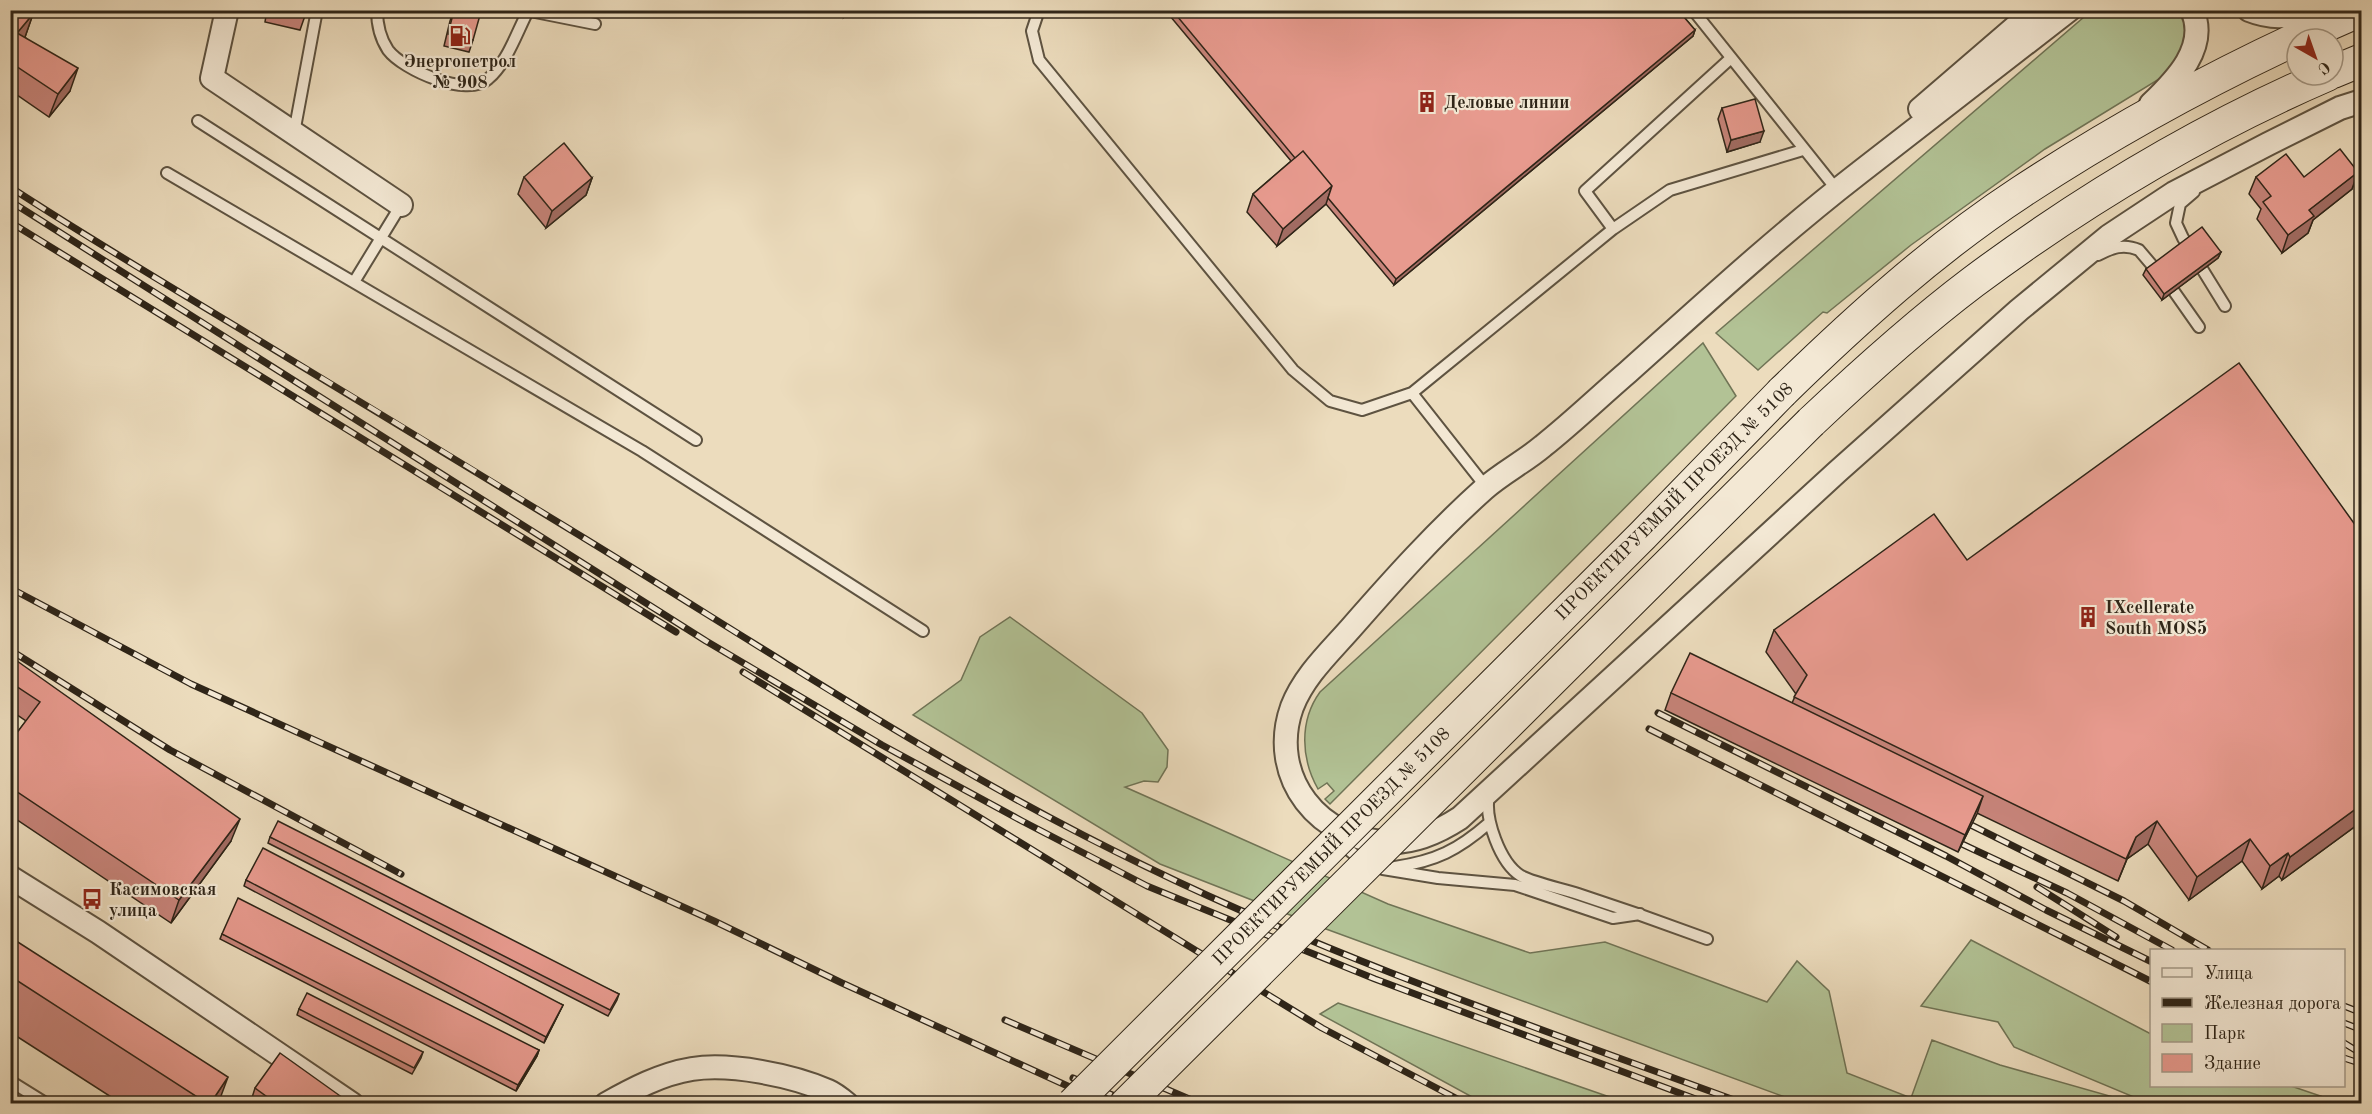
<svg xmlns="http://www.w3.org/2000/svg" width="2372" height="1114" viewBox="0 0 2372 1114" font-family="'Old Standard TT',serif">
<rect width="100%" height="100%" fill="#ecdcbd"/>
<filter id="stains"><feTurbulence type="fractalNoise" baseFrequency=".00333" numOctaves="4"/><feColorMatrix values="0 0 0 0 .2 0 0 0 0 .09 0 0 0 0 .02 0 0 0 .5 -.17"/></filter>
<radialGradient id="worn" r=".72"><stop offset=".6" stop-color="#630" stop-opacity="0"/><stop offset="1" stop-color="#630" stop-opacity=".3"/></radialGradient>
<path fill="#b2c295" stroke="#707456" stroke-width="1.5" d="M2091 11H2185L2188 42 2169 73 2045 149 1911 245 1827 313 1823 312 1758 370 1716 333Z
M1703 343 1736 396 1330 804 1325 799 1334 791 1327 783 1318 789C1301 759 1299 721 1320 692Z
M1010 617 1142 713 1168 750 1167 767 1158 782 1144 781 1125 787 1388 904 1530 953 1605 942 1767 1002 1797 961 1829 991 1847 1073 1911 1098 1932 1040 2000 1065 2134 1103H1801L1326 929 1160 864 913 715 961 680 980 637Z
M1971 940 2151 1034 2152 1086H2291L2341 1103H2148L2014 1047 1998 1022 1921 1006Z
M1338 1003 1627 1103H1483L1320 1014Z"/>
<g fill="none" stroke-linecap="round" stroke-linejoin="round">
<defs>
<path id="lane" d="M377 10C377 24 380 38 388 50 403 70 467 98 488 79 507 63 517 32 528 11
M525 10 595 24
M1039 10 1032 31 1039 60 1293 370 1330 401 1362 410 1412 393 1613 229 1670 190 1803 150
M1693 10 1837 190
M198 121 696 440
M294 133 317 10
M167 173 642 451 923 631
M2194 192 2180 204 2176 223 2183 238 2225 306
M1613 229 1585 191 1731 58
M2098 255C2112 248 2123 243 2139 250L2173 290 2199 327
M354 282 401 205
M1412 393 1486 487
M1489 795C1484 818 1500 863 1521 876 1534 883 1563 889 1578 894 1621 908 1664 923 1707 939
M1339 842 1355 855 1383 869 1438 878 1515 885 1613 918 1640 914
M1395 867C1436 861 1458 850 1489 823
M10 1081 47 1104"/>
<path id="street" d="M227 10 212 78 401 205
M2069 10C1999 65 1929 119 1859 173 1779 235 1704 304 1628 372 1600 396 1572 423 1543 446 1524 462 1502 473 1484 489 1436 532 1393 580 1351 628 1329 653 1304 676 1292 707 1267 777 1320 843 1392 842 1417 842 1440 831 1460 818L1837 472 2019 310 2109 236 2174 193 2268 144 2340 108 2362 101
M2249 10C2269 18 2287 19 2307 10
M2151 104C2175 81 2209 47 2192 10
M1920 109 2035 10
M10 877 98 932 352 1104
M606 1104C633 1089 661 1074 692 1069 730 1063 792 1075 828 1091 835 1094 841 1099 847 1104"/>
<path id="secondary" d="M2333 72 2362 60
M1782 392C1856 320 1934 249 2021 192 2129 121 2242 61 2361 10
M1811 422C1863 373 1916 325 1973 282 2083 200 2202 129 2327 75"/>
</defs>
<use href="#lane" stroke="#5e5341" stroke-width="14"/>
<use href="#street" stroke="#5e5341" stroke-width="26"/>
<use href="#secondary" stroke="#2f2518" stroke-width="34"/>
<use href="#lane" stroke="#f3e8d4" stroke-width="10"/>
<use href="#street" stroke="#f3e8d4" stroke-width="22"/>
<use href="#secondary" stroke="#f3e8d4" stroke-width="32"/>
<defs>
<path id="rail" d="M10 187C85 236 161 281 237 327 353 397 469 467 584 538 769 651 951 773 1147 867 1340 961 1544 1030 1745 1104
M10 201 706 641 882 745 1022 821 1147 886 1375 979 1709 1104
M10 222 676 632
M10 588 191 684 714 921 842 983 1107 1104
M10 650 170 750 401 874
M743 672 1322 1028 1467 1104
M1658 713 1946 856 2046 910 2152 962
M1649 729 2152 982
M1971 825 2124 901 2208 950
M1962 844 2067 893 2172 950
M2037 887 2116 937
M2344 1006 2362 1013
M1005 1020 1201 1104
M2344 1023 2362 1030
M2344 1043 2362 1054
M2344 1058 2362 1064
M1073 1078 1133 1104"/>
</defs>
<use href="#rail" stroke="#2f2518" stroke-width="7"/>
<use href="#rail" stroke="#f3e8d4" stroke-width="4.5" stroke-dasharray="14" stroke-linecap="butt"/>
<defs>
<path id="secondary-bridge" d="M1073 1104 1643 535 1782 392
M1126 1104 1811 422"/>
</defs>
<use href="#secondary-bridge" stroke="#2f2518" stroke-width="34" stroke-linecap="butt"/>
<use href="#secondary-bridge" stroke="#f3e8d4" stroke-width="32"/>
</g>
<path fill="#c7847a" stroke="#2f2518" stroke-width="1.5" d="M10 10 33 14 25 37 70 91 49 117 10 90Z
M267 10H307L300 30 265 22Z
M454 10 473 40 469 52 444 46 450 21Z
M839 10H851L844 17Z
M1165 10H1678L1695 30 1693 36 1394 285 1326 204 1277 246 1247 212 1253 194 1291 161Z
M1722 108 1760 142 1727 152 1718 119Z
M2358 172 2352 189 2313 220 2308 233 2282 253 2257 219 2261 209 2249 194 2256 177H2304Z
M524 177 592 178 586 195 546 228 518 194Z
M2221 252 2218 258 2162 300 2143 275 2146 269Z
M1967 560 2361 822 2282 880 2279 876 2262 889 2242 861 2189 900 2148 844 2127 859 2118 881 1977 813 1958 852 1665 710 1671 693 1792 703 1796 694 1766 652 1774 630Z
M10 656 231 841 171 923 10 815V742L26 721 10 710Z
M270 837 619 994 617 1000 608 1016 268 843Z
M246 880 563 1005 544 1043 244 886Z
M2361 923V934L2359 930Z
M222 934 539 1050 537 1056 516 1091 220 939Z
M10 937 218 1104H122L10 1032Z
M299 1009 423 1052 421 1058 412 1074 297 1015Z
M255 1088 349 1104H250Z"/>
<path fill="#a26c63" stroke="#2f2518" stroke-width="1.5" d="M846 10H851L844 17Z
M33 14 25 37 10 54 17 33Z
M1695 30 1693 36 1394 285 1396 279Z
M78 68 70 91 49 117 58 94Z
M1764 131 1760 142 1727 152 1731 140Z
M2358 172 2352 189 2313 220 2308 233 2282 253 2288 235 2309 210Z
M592 178 586 195 546 228 552 211Z
M1332 186 1326 204 1277 246 1283 229Z
M2221 252 2218 258 2162 300 2164 294Z
M1983 796 1977 814 1958 852 1965 835Z
M2361 805V822L2282 880 2290 857Z
M240 819 231 841 171 923 179 900Z
M2157 821 2148 844 2127 859 2118 881 2136 837Z
M2250 839 2242 861 2189 900 2197 877Z
M2288 853 2279 876 2262 889 2270 866Z
M563 1005 544 1043 546 1037Z
M539 1050 537 1056 516 1091 518 1085Z
M228 1077 218 1104H210Z"/>
<path fill="#e79a8e" stroke="#2f2518" stroke-width="1.5" d="M10 10H33V14L17 33 78 68 58 94 10 62Z
M454 10H460L480 15 473 40 448 34Z
M1172 10H1678L1695 30 1396 279 1328 198 1332 186 1303 151 1295 158Z
M1755 99 1764 131 1731 140 1722 108Z
M564 143 592 178 552 211 524 177Z
M2340 149 2358 172 2309 210 2314 216 2288 235 2263 202 2271 196 2256 177 2286 154 2304 177Z
M1303 151 1332 186 1283 229 1253 194Z
M2202 227 2221 252 2164 294 2146 269Z
M2239 363 2361 533V805L2290 857 2288 853 2270 866 2250 839 2197 877 2157 821 2136 837 2126 859 1794 697 1807 675 1774 630 1934 514 1967 560Z
M1690 653 1983 796 1965 835 1671 693Z
M10 656 240 819 179 900 10 787V742L40 702 10 682Z
M278 821 619 994 610 1010 270 837Z
M263 848 563 1005 546 1037 246 880Z
M238 898 539 1050 518 1085 222 934Z
M10 937 228 1077 210 1104H208L10 976Z
M307 993 423 1052 414 1068 299 1009Z
M280 1053 350 1103 349 1104H277L255 1088Z"/>
<defs>
<symbol id="fuel-bare" viewBox="-9 -9 18 18"><path d="M-5.5-6h7V0h2V4h1.3V-2.5L3-4.5l.8-.8L6-3V5H2.5V1h-1V6h-7ZM-4.2-4.7v3.2H.2V-4.7Z" fill="#8f2418" stroke="#f3e8d4" stroke-width="2.5" paint-order="stroke"/></symbol>
<symbol id="building-bare" viewBox="-9 -9 18 18"><path d="M-4-6H4V6H1V3H-1V6H-4ZM-2.5-4.3h1.7v1.8h-1.7ZM.8-4.3h1.7v1.8H.8ZM-2.5-1h1.7V.8h-1.7ZM.8-1h1.7V.8H.8Z" fill="#8f2418" stroke="#f3e8d4" stroke-width="2.5" paint-order="stroke"/></symbol>
<symbol id="bus-bare" viewBox="-9 -9 18 18"><path d="M-5-6H5V4H4V6H2V4H-2V6H-4V4H-5ZM-3.5-4V0h7V-4ZM-3.5 1.2v1.5H-2V1.2ZM2 1.2v1.5H3.5V1.2Z" fill="#8f2418" stroke="#f3e8d4" stroke-width="2.5" paint-order="stroke"/></symbol>
</defs>
<g fill-rule="evenodd">
<use href="#fuel-bare" x="445" y="21" width="30" height="30"/>
<use href="#building-bare" x="1412" y="87" width="30" height="30"/>
<use href="#building-bare" x="2073" y="602" width="30" height="30"/>
<use href="#bus-bare" x="77" y="884" width="30" height="30"/>
</g>
<g text-anchor="middle" stroke-width="4.5" stroke-linejoin="round" paint-order="stroke">
<g font-size="18" font-weight="bold" fill="#2f2518" stroke="#f3e8d4" text-anchor="start">
<text x="460" y="67" text-anchor="middle">Энергопетрол<tspan x="460" dy="21">№ 908</tspan></text>
<text x="1444" y="108">Деловые линии</text>
<text x="2105" y="613">IXcellerate<tspan x="2105" dy="21">South MOS5</tspan></text>
<text x="109" y="895">Касимовская<tspan x="109" dy="21">улица</tspan></text>
</g>
<g font-size="18" fill="#2f2518" stroke="#f3e8d4">
<text transform="translate(1674 501) rotate(-45)" y="6">ПРОЕКТИРУЕМЫЙ ПРОЕЗД № 5108</text>
<text transform="translate(1331 846) rotate(-45)" y="6">ПРОЕКТИРУЕМЫЙ ПРОЕЗД № 5108</text>
</g>
</g>
<rect width="2372" height="1114" fill="none" stroke="#ecdcbd" stroke-width="36"/>
<rect x="12" y="12" width="2348" height="1090" fill="none" stroke="#2f2518" stroke-width="3"/>
<rect x="18" y="18" width="2336" height="1078" fill="none" stroke="#2f2518" stroke-width="1.5"/>
<rect x="2150" y="949" width="195" height="138" fill="#f3e8d4" stroke="#a59a89" stroke-width="1.5"/>
<rect x="2162" y="968" width="30" height="9" fill="#f3e8d4" stroke="#a59a89" stroke-width="1.5"/>
<text x="2204" y="979" font-size="18" fill="#2f2518">Улица</text>
<rect x="2162" y="998" width="30" height="9" fill="#2f2518" stroke="#a59a89" stroke-width="1.5"/>
<text x="2204" y="1009" font-size="18" fill="#2f2518">Железная дорога</text>
<rect x="2162" y="1024" width="30" height="18" fill="#b2c295" stroke="#a59a89" stroke-width="1.5"/>
<text x="2204" y="1039" font-size="18" fill="#2f2518">Парк</text>
<rect x="2162" y="1054" width="30" height="18" fill="#e79a8e" stroke="#a59a89" stroke-width="1.5"/>
<text x="2204" y="1069" font-size="18" fill="#2f2518">Здание</text>
<g transform="translate(2315 57) rotate(140)"><circle r="28" fill="#f3e8d4" stroke="#a59a89" stroke-width="1.5"/>
<path d="M0-4.5L10 22L0 15L-10 22Z" fill="#8f2418"/>
<text y="-9" font-size="16" font-weight="bold" text-anchor="middle" fill="#2f2518">С</text>
</g>
<rect width="100%" height="100%" filter="url(#stains)"/>
<rect width="100%" height="100%" fill="url(#worn)"/>
</svg>
